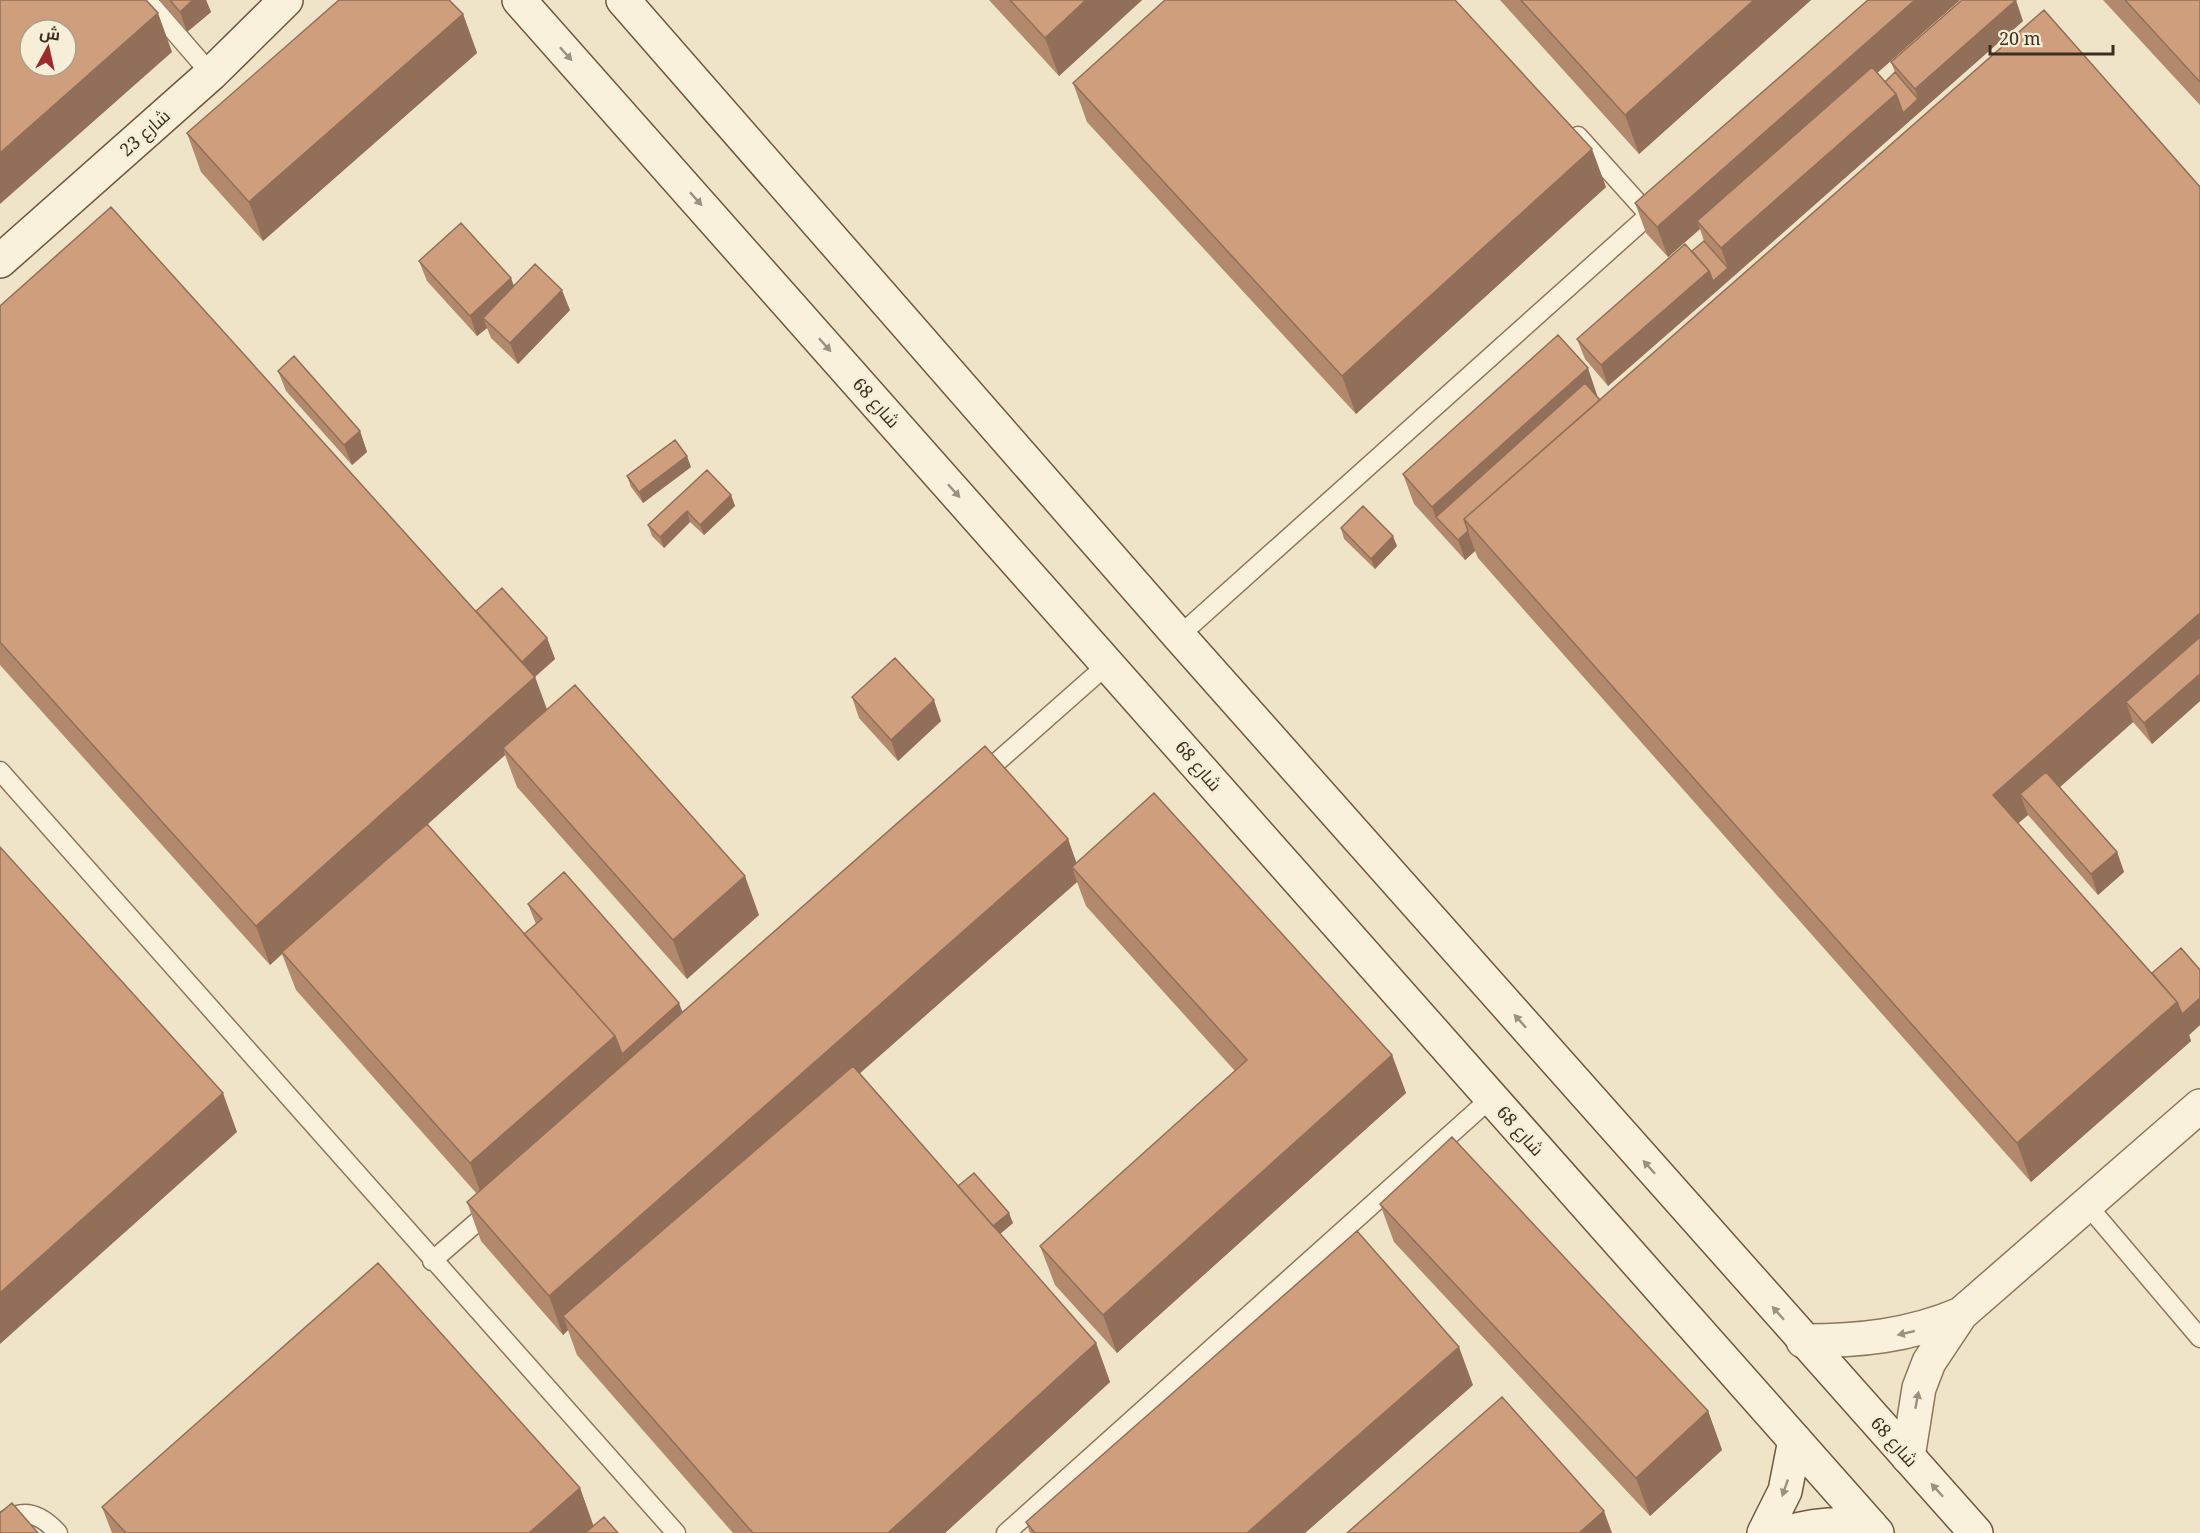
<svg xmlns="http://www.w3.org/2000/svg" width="2200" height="1533" viewBox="0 0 2200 1533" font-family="'Noto Serif',Cairo,serif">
<rect width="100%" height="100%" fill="#f0e4c8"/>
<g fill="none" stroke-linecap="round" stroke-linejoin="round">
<defs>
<path id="lane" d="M147 0 211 74
M1578 136 1649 215
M1179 636 1659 206
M0 771 676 1533
M980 777 1108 664
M2088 1206 2200 1338
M432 1261 492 1209
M0 1524C22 1507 40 1513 58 1533
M1006 1533 1491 1098"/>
<path id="street" d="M1803 1341C1859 1341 1909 1336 1961 1314
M1908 1457 1919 1388 1929 1362 1961 1314 2200 1106"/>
<path id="secondary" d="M519 0 1877 1533
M623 0 1179 636 1976 1533
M0 261 211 74 286 0
M1764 1533 1785 1491 1795 1440
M1786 1533C1814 1524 1842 1523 1871 1526"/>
</defs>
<use href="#lane" stroke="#8d765c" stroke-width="21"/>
<use href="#street" stroke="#8d765c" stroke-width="36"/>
<use href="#secondary" stroke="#6f573f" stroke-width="36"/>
<use href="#lane" stroke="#faf1dc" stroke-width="18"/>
<use href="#street" stroke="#faf1dc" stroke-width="33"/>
<use href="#secondary" stroke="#faf1dc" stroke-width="33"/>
</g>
<path fill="#b2896c" d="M159 0H206L211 12 187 32Z
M989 0H1142L1059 76Z
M1500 0H1811L1639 154Z
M1960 0 1877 73 1885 82 1895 72 1891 62 2023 21 1608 386 1585 359 1577 339 1692 251 1704 241 1700 229 1668 257 1646 233 1635 203Z
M2103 0H2200V105Z
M463 14 477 53 263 241 201 172 187 133Z
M1073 83 1606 187 1356 414 1087 122Z
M2200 187V701L2152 744 2133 722 2060 787 2117 852 2124 872 2098 895 2028 815 2018 823 2152 973 2200 970V1025L2189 1035 2191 1041 2031 1182 1478 558 1475 551 1465 560 1414 504 1403 474 1598 398 1600 400Z
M419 261 514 286 570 310 518 364 491 338 487 328 477 336 427 281Z
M0 306 476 611 547 638 555 659 535 677 547 709 759 915 687 979 517 787 505 755 427 825 524 934 536 924 528 904 683 1012 1068 839 1076 863 1392 1055 1406 1093 1117 1353 1055 1285 1040 1246 1235 1071 1086 906 1077 882 860 1073 958 1186 1013 1223 1000 1234 1096 1343 1110 1382 945 1533H733L577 1355 568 1330 563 1335 481 1241 467 1202 477 1194 296 990 282 954 270 965 0 665Z
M278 371 360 431 367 452 352 465 286 391Z
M691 467 643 503 631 487 627 476Z
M731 495 735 506 704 535 690 522 664 548 652 536 648 525Z
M1341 528 1397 546 1375 569 1344 539Z
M852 697 941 721 898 761 859 718Z
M1380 1204 1708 1411 1722 1450 1650 1516 1394 1242Z
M1473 1385 1305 1533H1030L1026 1522Z
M580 1488 593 1526 618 1533H112L102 1507Z"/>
<path fill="#916f58" d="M193 0H206L211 12 187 32 180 12Z
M1086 0H1142L1059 76 1045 38Z
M1754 0H1811L1639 154 1625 115Z
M1915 0H1960L1702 227 1697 221 1700 229 1668 257 1657 227Z
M2016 0 2023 21 1717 291 1713 281 1728 268 1721 248 1896 94 1918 99 1915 89Z
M158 13 172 52 0 204V153Z
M463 14 477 53 263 241 249 202Z
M1592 149 1606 187 1356 414 1342 376Z
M1709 271 1717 291 1608 386 1601 365Z
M511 278 519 299 483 318 487 328 477 336 470 316Z
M562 290 570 310 518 364 510 343Z
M1588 368 1598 398 1436 517 1432 507Z
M360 431 367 452 352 465 344 445Z
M687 456 691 467 643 503 639 492Z
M731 495 735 506 704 535 700 525Z
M687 511 690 522 664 548 660 537Z
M1468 531 1475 551 1465 560 1458 540Z
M1393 536 1397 546 1375 569 1371 559Z
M2200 613V664L2126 702 2133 722 2034 810 2020 794 2028 815 2007 833 1993 795Z
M547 638 555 659 523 687 516 667Z
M2200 674V701L2152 744 2144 723Z
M535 677 549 716 503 748 505 755 283 953 282 952V954L270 965 256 926Z
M934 700 941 721 898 761 891 740Z
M1068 839 1082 878 1072 867 1077 882 572 1327 563 1316 568 1330 563 1335 549 1296Z
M2117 852 2124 872 2098 895 2091 874Z
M745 876 759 915 687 979 673 940Z
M2200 998V1025L2189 1035 2191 1041 2031 1182 2017 1143 2177 1002Z
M679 1003 687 1023 629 1074 622 1054Z
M615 1036 629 1074 484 1202 470 1163Z
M1392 1055 1406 1093 1117 1353 1103 1315Z
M223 1093 237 1132 0 1344V1293Z
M1009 1213 1013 1223 988 1244 985 1233Z
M1096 1343 1110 1382 945 1533H888Z
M1459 1347 1473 1385 1305 1533H1247Z
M1708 1411 1722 1450 1650 1516 1636 1478Z
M580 1488 594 1527 586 1533H529Z
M1604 1511 1612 1533H1579Z"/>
<path fill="#cf9f7d" stroke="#916f58" stroke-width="1.5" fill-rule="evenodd" d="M0 0H146L158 13 0 153ZM30 30H66V66H30Z
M170 0H193L180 12Z
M339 0H449L463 14 249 202 187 133Z
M1010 0H1086L1045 38Z
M1165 0H1455L1592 149 1342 376 1073 83Z
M1521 0H1754L1625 115Z
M1868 0H1915L1657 227 1635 203Z
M1962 0H2016L1915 89 1891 62Z
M2125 0H2200V82Z
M2044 10 2200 187V613L1993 795 2177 1002 2017 1143 1464 519Z
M1872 67 1896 94 1721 248 1697 221Z
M1895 72 1918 99 1903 113 1896 94 1885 82Z
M111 207 535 677 256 926 0 642V306Z
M461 223 511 278 470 316 419 261Z
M1704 241 1728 268 1713 281 1709 271 1692 251Z
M1685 244 1709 271 1601 365 1577 339Z
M535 264 562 290 510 343 483 318Z
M1558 335 1588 368 1432 507 1403 474Z
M294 356 360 431 344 445 278 371Z
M1585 383 1600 400 1464 519 1468 531 1458 540 1436 517Z
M675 440 687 456 639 492 627 476Z
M707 470 731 495 700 525 687 511 660 537 648 525Z
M1363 506 1393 536 1371 559 1341 528Z
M502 588 547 638 522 662 476 611Z
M2200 637V674L2144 723 2126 702Z
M895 658 934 700 891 740 852 697Z
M575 685 745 876 673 940 503 748Z
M985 746 1068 839 549 1296 467 1202Z
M2046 772 2117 852 2091 874 2020 794Z
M1154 793 1392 1055 1103 1315 1040 1246 1247 1060 1072 867Z
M427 824 615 1036 470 1163 282 952Z
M0 847 223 1093 0 1293Z
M564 872 679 1003 622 1054 615 1036 524 934 542 919 528 904Z
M2181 948 2200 970V998L2182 1014 2177 1002 2152 973Z
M853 1066 1096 1343 888 1533H753L563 1316Z
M1452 1137 1708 1411 1636 1478 1380 1204Z
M974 1173 1009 1213 993 1226 958 1186Z
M1357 1231 1459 1347 1247 1533H1035L1026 1522Z
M378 1263 580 1488 529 1533H126L102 1507Z
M1502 1397 1604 1511 1579 1533H1347Z
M12 1503 38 1533H0V1513Z
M604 1517 618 1533H585Z"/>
<defs><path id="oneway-solid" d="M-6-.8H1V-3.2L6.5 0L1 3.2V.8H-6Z" transform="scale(1.5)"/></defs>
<g fill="#9c907e">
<use href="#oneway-solid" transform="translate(566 54) rotate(48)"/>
<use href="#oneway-solid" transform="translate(696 199) rotate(48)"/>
<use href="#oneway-solid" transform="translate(825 345) rotate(48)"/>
<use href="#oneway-solid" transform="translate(954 491) rotate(48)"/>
<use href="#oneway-solid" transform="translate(1520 1021) rotate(-132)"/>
<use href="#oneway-solid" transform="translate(1649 1167) rotate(-132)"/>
<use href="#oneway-solid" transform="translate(1778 1313) rotate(-132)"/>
<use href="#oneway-solid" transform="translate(1906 1333) rotate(167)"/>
<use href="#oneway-solid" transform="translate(1917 1400) rotate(-79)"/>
<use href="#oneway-solid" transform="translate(1785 1488) rotate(109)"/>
<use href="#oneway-solid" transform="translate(1937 1490) rotate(-132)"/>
</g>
<g text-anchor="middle" stroke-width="5" stroke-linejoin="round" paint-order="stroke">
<g font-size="18" fill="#3d2e20" stroke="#f7eed8">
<text transform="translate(145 133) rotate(-42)" y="6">شارع 23</text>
<text transform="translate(876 403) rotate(48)" y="6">شارع 68</text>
<text transform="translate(1198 766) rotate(49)" y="6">شارع 68</text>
<text transform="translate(1520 1131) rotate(48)" y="6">شارع 68</text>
<text transform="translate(1894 1442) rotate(48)" y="6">شارع 68</text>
</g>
</g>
<g transform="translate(48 48) rotate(8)"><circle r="28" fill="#f7eed8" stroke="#ada18e" stroke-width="1.5"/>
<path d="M0-4.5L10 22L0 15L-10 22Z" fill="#9e2a2b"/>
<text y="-9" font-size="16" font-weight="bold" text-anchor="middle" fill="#3d2e20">ش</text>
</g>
<path d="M1990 45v9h123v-9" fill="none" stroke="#3d2e20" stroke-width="3"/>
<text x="1999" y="45" font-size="18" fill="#3d2e20" stroke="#f7eed8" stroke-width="4.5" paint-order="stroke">20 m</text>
</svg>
